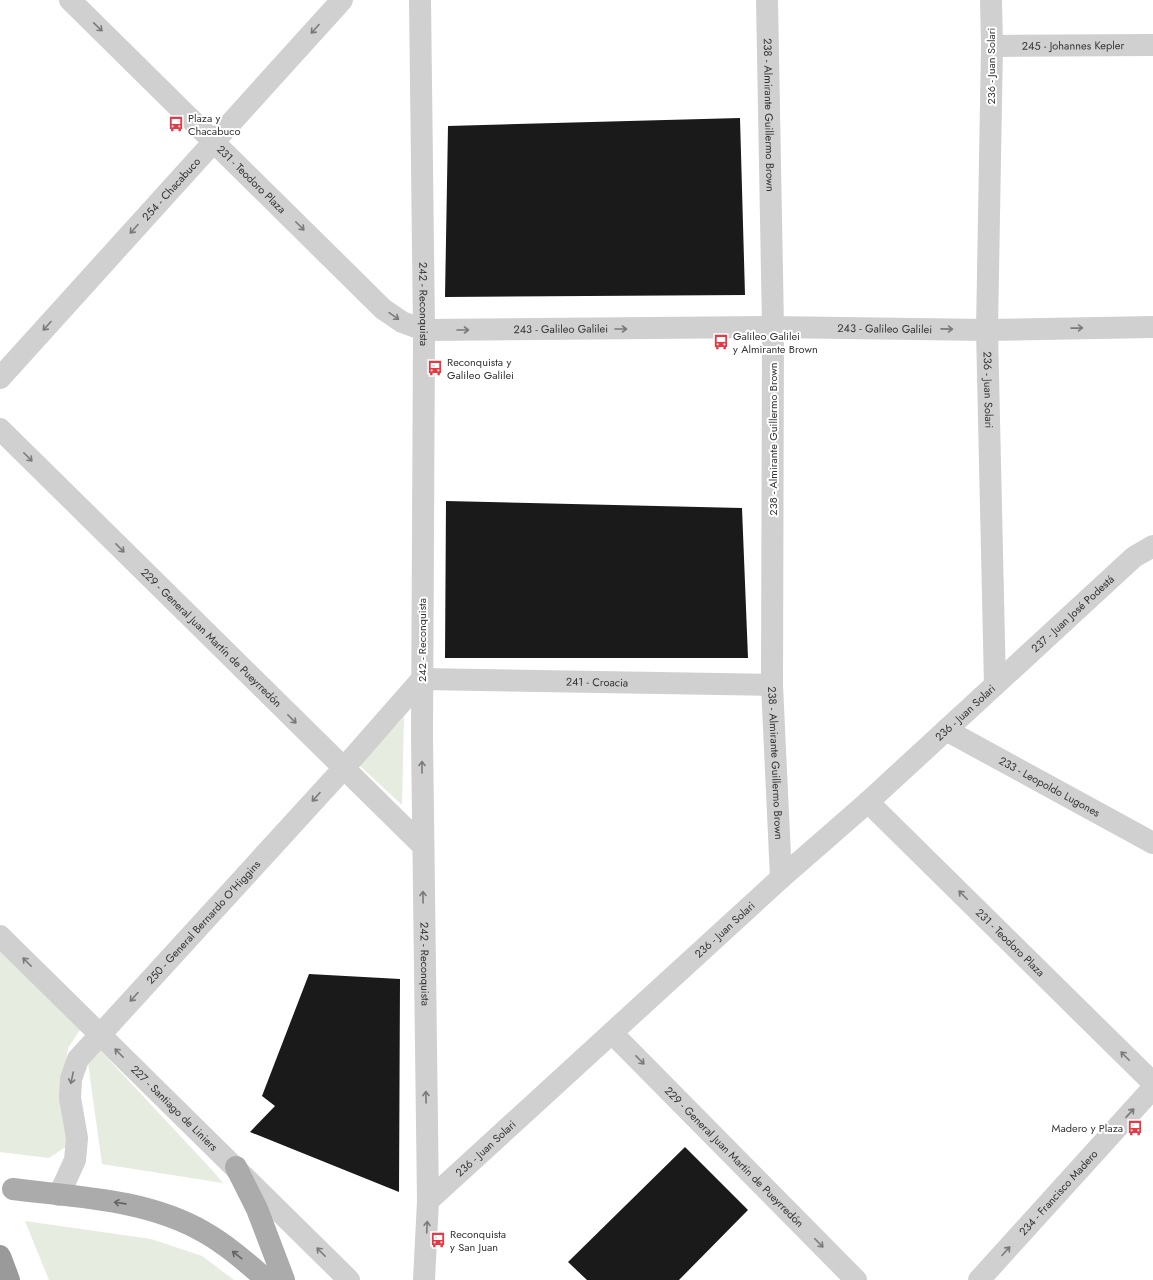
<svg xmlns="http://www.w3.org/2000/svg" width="1153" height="1280" viewBox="0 0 1153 1280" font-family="Jost,sans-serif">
<rect width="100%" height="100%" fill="#fff"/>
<path fill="#e6ecdf" d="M404 717 402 805 359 765Z
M0 947 80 1030 68 1048 63 1087 70 1144 49 1158 0 1152Z
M99 1049 212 1170 223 1183 102 1164 88 1063Z
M25 1221 151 1239 202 1256 234 1280H49Z"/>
<path fill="#1a1a1a" d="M740 118 745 295 445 297 448 126Z
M446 501 742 508 748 658H445Z
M309 974 400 979 399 1192 250 1132 275 1106 262 1096Z
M685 1147 748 1210 679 1280H587L568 1262Z"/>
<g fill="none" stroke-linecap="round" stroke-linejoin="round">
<g stroke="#d0d0d0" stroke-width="22">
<path id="s1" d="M70 0 383 309 402 322 424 330 773 327 987 330 1153 327"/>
<path id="s2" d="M420 0 424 330 422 737 428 1201 424 1280"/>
<path id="s3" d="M767 0 773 327 772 685 781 878"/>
<path id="s4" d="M991 0 992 46 987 330 995 685"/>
<path id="s5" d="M992 46 1153 45"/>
<path id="s6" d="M0 378 342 0"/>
<path id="s7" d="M0 429 423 846"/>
<path id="s8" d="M946 730 1153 843"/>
<path id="s9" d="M868 802 1153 1083"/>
<path id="s10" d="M0 936 349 1280"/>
<path id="s11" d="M612 1033 856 1280"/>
<path id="s12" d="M59 1195 75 1160 77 1138 70 1098 71 1079 78 1059 343 769 422 679 772 685"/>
<path id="s13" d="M428 1201 781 878 868 802 1134 557 1153 546"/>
<path id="s14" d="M979 1280 1153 1088"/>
</g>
<path stroke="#ababab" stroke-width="22" d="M236 1167 257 1209 284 1280
M13 1189C76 1197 147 1199 204 1232 227 1245 247 1263 267 1280"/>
<path stroke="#9a9a9a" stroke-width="22" d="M0 1256 9 1280"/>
</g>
<defs><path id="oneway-shaft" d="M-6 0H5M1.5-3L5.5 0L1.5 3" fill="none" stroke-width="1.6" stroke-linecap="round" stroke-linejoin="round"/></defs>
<g stroke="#7a7a7a">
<use href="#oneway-shaft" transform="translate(98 27) rotate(44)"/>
<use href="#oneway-shaft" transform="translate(315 29) rotate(132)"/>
<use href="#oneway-shaft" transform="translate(300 226) rotate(45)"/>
<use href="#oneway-shaft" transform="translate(134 229) rotate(132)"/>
<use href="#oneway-shaft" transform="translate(394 316) rotate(35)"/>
<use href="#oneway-shaft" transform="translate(47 326) rotate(132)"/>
<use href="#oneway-shaft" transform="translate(1077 328) rotate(-1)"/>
<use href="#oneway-shaft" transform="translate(621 329)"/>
<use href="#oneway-shaft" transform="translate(947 329) rotate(1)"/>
<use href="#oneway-shaft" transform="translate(463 330)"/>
<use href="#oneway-shaft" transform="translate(28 457) rotate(45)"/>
<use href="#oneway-shaft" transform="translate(120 548) rotate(45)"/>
<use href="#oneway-shaft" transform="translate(292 719) rotate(45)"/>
<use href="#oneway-shaft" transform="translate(422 767) rotate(-90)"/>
<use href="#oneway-shaft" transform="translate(316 797) rotate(132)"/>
<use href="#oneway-shaft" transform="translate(963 895) rotate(-135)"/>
<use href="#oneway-shaft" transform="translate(423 897) rotate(-91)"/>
<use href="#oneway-shaft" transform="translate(27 962) rotate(-135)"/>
<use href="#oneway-shaft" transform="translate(134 997) rotate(132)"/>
<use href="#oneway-shaft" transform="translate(119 1053) rotate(-135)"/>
<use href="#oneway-shaft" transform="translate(1125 1056) rotate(-135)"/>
<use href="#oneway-shaft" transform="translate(640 1060) rotate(45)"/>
<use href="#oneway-shaft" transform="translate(72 1078) rotate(102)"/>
<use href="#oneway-shaft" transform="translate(426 1097) rotate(-91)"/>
<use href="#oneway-shaft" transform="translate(1130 1113) rotate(-47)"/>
<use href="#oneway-shaft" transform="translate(427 1227) rotate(-87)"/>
<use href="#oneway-shaft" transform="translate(819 1243) rotate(45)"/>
<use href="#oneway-shaft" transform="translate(1006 1251) rotate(-48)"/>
<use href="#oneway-shaft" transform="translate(321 1252) rotate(-135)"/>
</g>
<g stroke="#636363">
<use href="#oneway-shaft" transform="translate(120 1203) rotate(-172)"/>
<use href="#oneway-shaft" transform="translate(237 1255) rotate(-142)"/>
</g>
<defs>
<symbol id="bus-bare" viewBox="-9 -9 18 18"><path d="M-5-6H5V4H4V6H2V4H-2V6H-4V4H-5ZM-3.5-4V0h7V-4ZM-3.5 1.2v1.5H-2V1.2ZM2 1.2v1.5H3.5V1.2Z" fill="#e63946" stroke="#fff" stroke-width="2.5" paint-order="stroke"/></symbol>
</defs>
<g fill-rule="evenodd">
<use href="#bus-bare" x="165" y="113" width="22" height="22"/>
<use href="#bus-bare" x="710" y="331" width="22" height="22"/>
<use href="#bus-bare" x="424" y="357" width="22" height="22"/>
<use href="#bus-bare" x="1124" y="1117" width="22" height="22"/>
<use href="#bus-bare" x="427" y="1229" width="22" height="22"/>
</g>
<g text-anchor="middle" stroke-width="4" stroke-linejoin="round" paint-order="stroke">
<g font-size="11" fill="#333" stroke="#fff">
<text dy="4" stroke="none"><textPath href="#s5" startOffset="81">245 - Johannes Kepler</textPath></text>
<text transform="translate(991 66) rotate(-90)" y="4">236 - Juan Solari</text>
<text dy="4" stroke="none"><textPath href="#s3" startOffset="115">238 - Almirante Guillermo Brown</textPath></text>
<text dy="4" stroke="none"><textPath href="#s1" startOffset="255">231 - Teodoro Plaza</textPath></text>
<text dy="4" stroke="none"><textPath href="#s6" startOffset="255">254 - Chacabuco</textPath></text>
<text dy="4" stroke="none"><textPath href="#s2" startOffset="304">242 - Reconquista</textPath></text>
<text dy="4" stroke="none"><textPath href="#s1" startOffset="947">243 - Galileo Galilei</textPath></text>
<text dy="4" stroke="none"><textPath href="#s1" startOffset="623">243 - Galileo Galilei</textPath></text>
<text dy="4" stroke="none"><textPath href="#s4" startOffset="390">236 - Juan Solari</textPath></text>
<text transform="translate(773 439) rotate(-90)" y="4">238 - Almirante Guillermo Brown</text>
<text dy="4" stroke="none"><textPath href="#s13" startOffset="872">237 - Juan José Podestá</textPath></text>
<text dy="4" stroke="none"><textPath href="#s7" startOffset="297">229 - General Juan Martín de Pueyrredón</textPath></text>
<text transform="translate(422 640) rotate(-90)" y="4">242 - Reconquista</text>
<text dy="4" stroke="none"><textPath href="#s12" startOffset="829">241 - Croacia</textPath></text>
<text dy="4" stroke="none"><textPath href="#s13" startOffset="726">236 - Juan Solari</textPath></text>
<text dy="4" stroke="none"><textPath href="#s3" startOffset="763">238 - Almirante Guillermo Brown</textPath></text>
<text dy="4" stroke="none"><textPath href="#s8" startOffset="118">233 - Leopoldo Lugones</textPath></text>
<text dy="4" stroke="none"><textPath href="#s12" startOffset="327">250 - General Bernardo O'Higgins</textPath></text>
<text dy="4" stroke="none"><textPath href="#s13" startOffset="402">236 - Juan Solari</textPath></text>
<text dy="4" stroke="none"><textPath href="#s9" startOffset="200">231 - Teodoro Plaza</textPath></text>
<text dy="4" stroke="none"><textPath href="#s2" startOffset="964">242 - Reconquista</textPath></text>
<text dy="4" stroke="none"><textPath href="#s10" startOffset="245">227 - Santiago de Liniers</textPath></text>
<text dy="4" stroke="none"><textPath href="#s13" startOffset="78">236 - Juan Solari</textPath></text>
<text dy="4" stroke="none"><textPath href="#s11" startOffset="174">229 - General Juan Martín de Pueyrredón</textPath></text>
<text dy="4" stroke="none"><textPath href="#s14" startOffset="118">234 - Francisco Madero</textPath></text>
</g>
<g font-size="11" fill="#333" stroke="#fff" text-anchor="start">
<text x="188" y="122">Plaza y<tspan x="188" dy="13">Chacabuco</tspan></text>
<text x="733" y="340">Galileo Galilei<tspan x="733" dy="13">y Almirante Brown</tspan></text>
<text x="447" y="366">Reconquista y<tspan x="447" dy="13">Galileo Galilei</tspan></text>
<text x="1123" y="1132" text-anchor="end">Madero y Plaza</text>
<text x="450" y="1238">Reconquista<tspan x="450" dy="13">y San Juan</tspan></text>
</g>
</g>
</svg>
